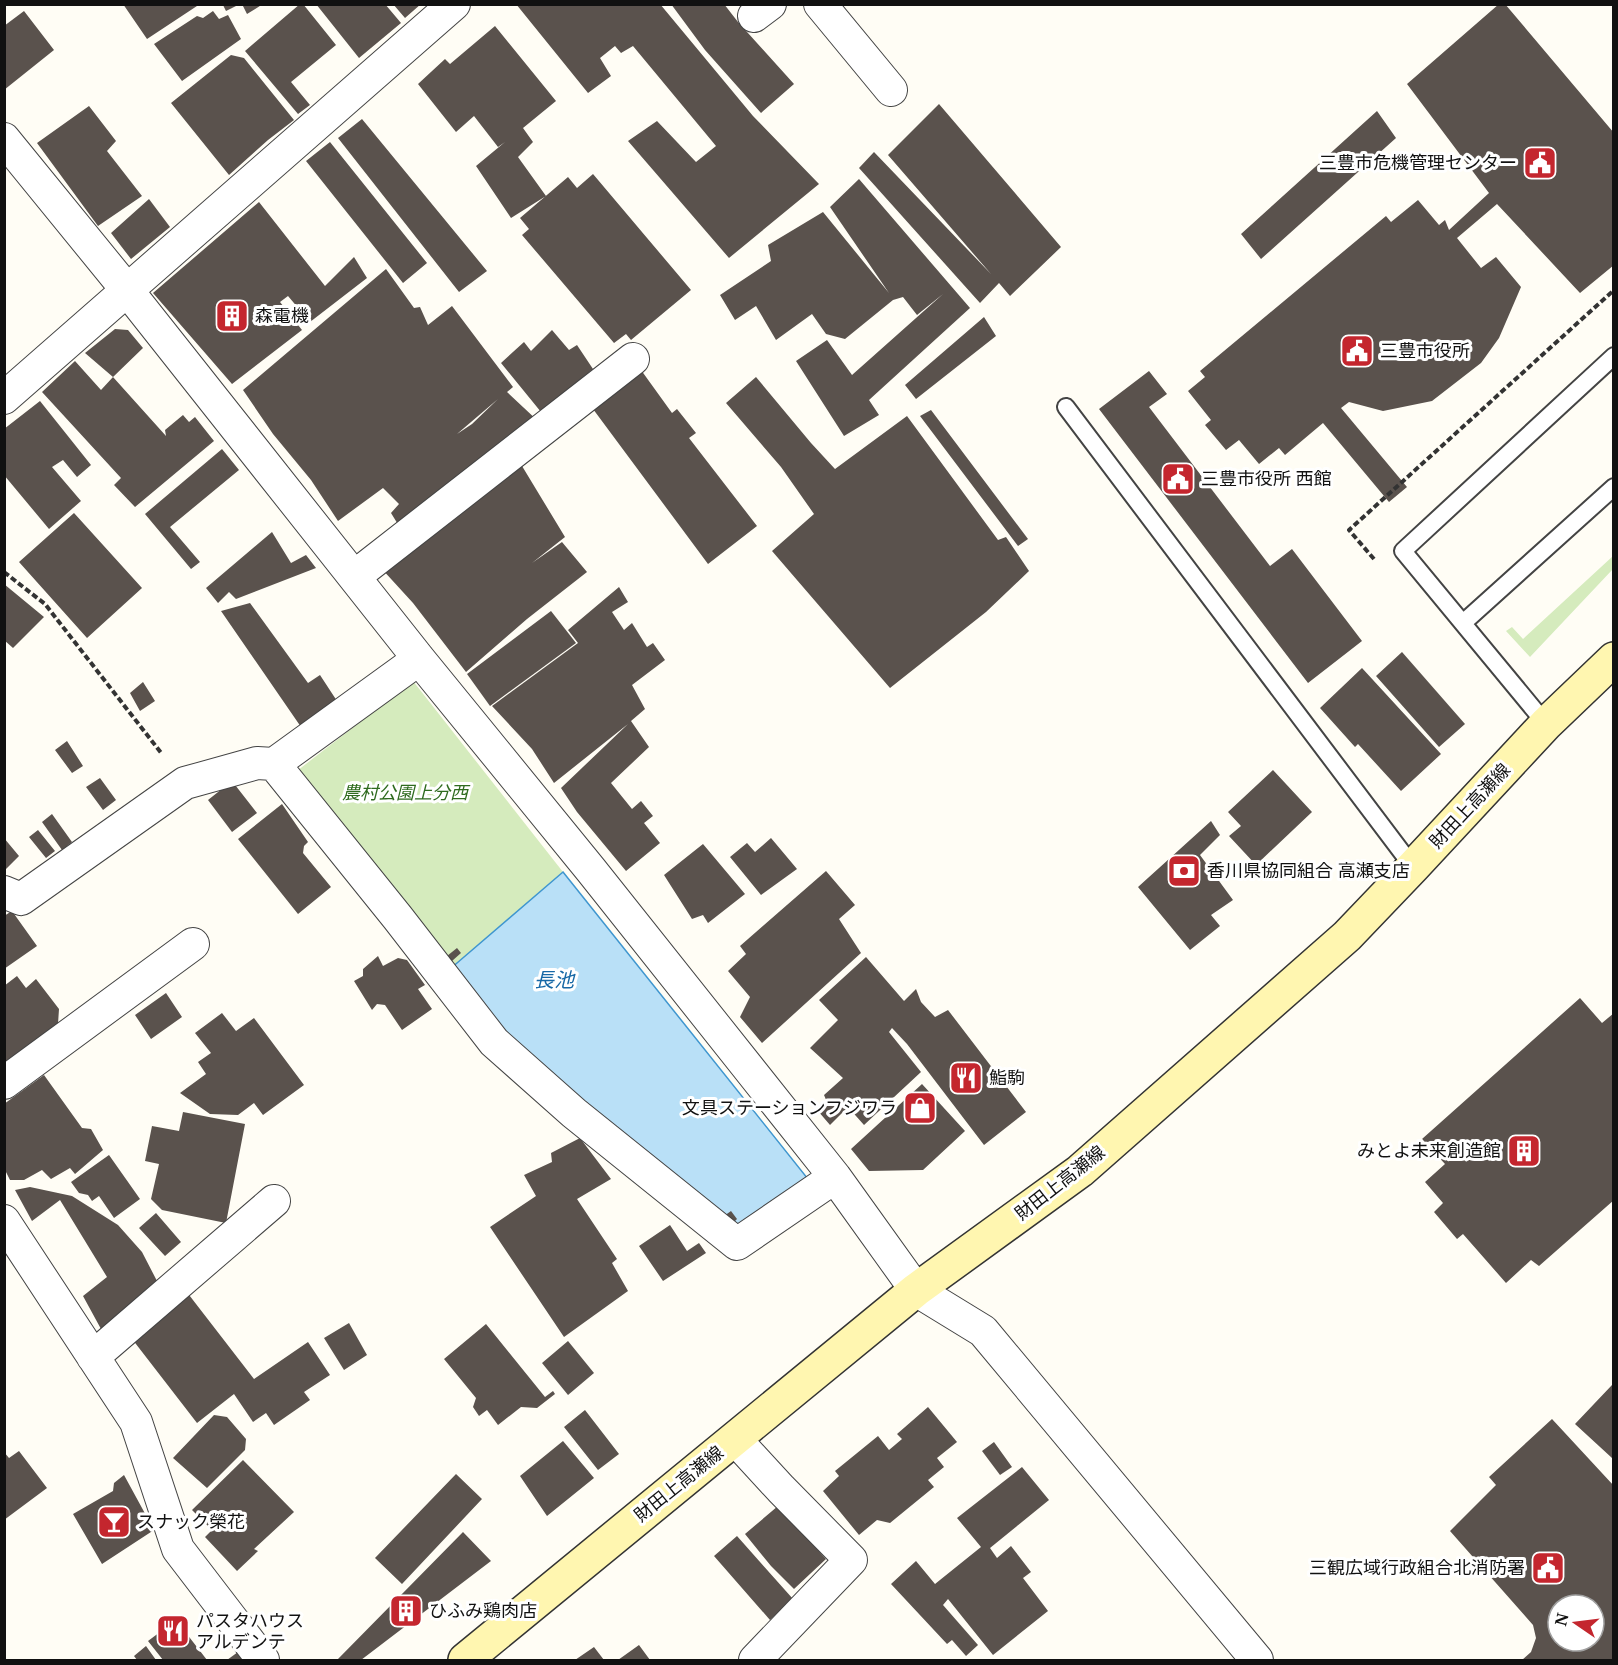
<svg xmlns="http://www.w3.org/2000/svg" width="1618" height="1665" viewBox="0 0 1618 1665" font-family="'Noto Serif','Noto Sans JP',serif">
<rect width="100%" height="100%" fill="#fffdf5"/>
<path fill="#d5ebbd" d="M1613 556V569L1530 657 1506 631 1512 627 1523 639Z
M413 681 563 872 450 969 293 774Z"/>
<path fill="#b9e0f7" stroke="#3f96cf" stroke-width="1.5" d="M563 872 808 1179 732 1233 501 1034 450 969Z"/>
<path fill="#5a524d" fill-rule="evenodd" d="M123 4H200L147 39Z
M242 4H263L247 14Z
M300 4H303L336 45 291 82 310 105 298 114 245 51Z
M316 4H385L401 23 359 58Z
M393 4H421L405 18Z
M516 4H660L753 116 819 184 729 258 628 141 657 121 696 162 716 146 633 46 621 53 615 46 600 58 611 76 588 93Z
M671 4H724L738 22 794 84 761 113 705 50Z
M1499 4H1505L1614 133V265L1580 293 1497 204 1457 238 1481 268 1496 257 1521 287 1499 338 1481 363 1432 401 1383 411 1349 402 1341 408 1407 487 1389 502 1323 423 1285 455 1279 448 1259 464 1239 440 1226 450 1205 425 1211 420 1188 391 1205 377 1200 371 1386 216 1391 222 1418 200 1439 225 1445 220 1449 230 1489 193 1407 84Z
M223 5H238L226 11Z
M24 11 54 50 4 90V26Z
M213 11 219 19 228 15 241 39 182 81 154 44 197 16 203 18Z
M495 26 556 101 523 128 533 142 518 157 546 196 511 218 476 166 505 142 498 147 474 116 456 132 418 84 445 59 450 64Z
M231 55 244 58 294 120 268 140 229 175 171 103Z
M939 104 1061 247 1010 296 999 283 980 303 859 168 874 152 991 274 888 155Z
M89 106 116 141 107 151 142 196 98 226 37 143Z
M1377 111 1396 138 1261 259 1241 234Z
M362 119 487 271 459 292 338 138Z
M330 142 427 263 403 283 306 161Z
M593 174 691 290 631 340 626 334 614 343 522 235 529 229 520 218 568 177 577 188Z
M859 179 970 308 869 400 879 415 844 436 796 361 827 340 852 375 943 294 917 315 903 297 893 300 845 339 826 334 812 314 776 340 756 306 735 320 720 295 771 261 768 245 823 212 889 293 830 207Z
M149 199 170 227 131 259 111 233Z
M259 202 325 286 354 257 367 278 310 322 288 296 280 302 302 330 232 384 153 293Z
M386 269 414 308 420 307 428 325 452 306 513 387 507 392 539 422 399 526 391 513 399 504 383 488 338 521 311 480 273 434 243 390ZM498 399 472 424 457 434Z
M984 317 996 336 916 399 905 385Z
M115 329 128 330 143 348 113 377 85 353Z
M552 330 569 350 577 345 593 369 541 412 501 363 524 342 531 351Z
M75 361 101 390 113 377 166 436 165 430 183 415 189 422 195 417 214 441 135 507 114 485 121 478 42 392Z
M641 370 672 413 677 409 696 433 689 438 757 526 708 564 593 409Z
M1149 371 1167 394 1149 407 1270 566 1292 549 1362 641 1308 683 1099 409Z
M756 377 811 443 835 469 907 416 998 540 1006 537 1029 571 986 612 890 688 772 551 814 514 781 467 726 403Z
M40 401 91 465 77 477 63 460 52 467 81 501 49 529 4 475V429Z
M931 410 1028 539 1018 546 920 416Z
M222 449 239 470 170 527 200 562 191 569 145 514Z
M522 466 565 537 532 563 562 542 587 572 527 619 466 672 413 603 381 568 468 503Z
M74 513 142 588 87 638 19 562Z
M272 532 291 563 306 555 316 568 236 599 229 592 218 603 206 588Z
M4 584 44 617 13 648 4 640Z
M619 587 628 602 612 612 624 630 632 623 647 647 653 643 665 660 632 685 645 709 631 721 649 747 611 783 632 809 641 801 653 816 644 823 660 843 626 871 577 812 561 788 628 724 554 783 532 749 492 706 578 643 568 630Z
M250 603 308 683 320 675 337 701 301 727 221 611Z
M551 611 576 643 490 706 467 674Z
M1402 652 1465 724 1439 747 1376 676Z
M1362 668 1441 754 1401 791 1358 744 1355 747 1320 708Z
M143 682 155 701 140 711 130 693Z
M67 741 83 766 72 773 55 750Z
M1273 770 1312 812 1256 865 1229 836 1241 826 1228 812Z
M100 778 116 800 103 810 86 787Z
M232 781 257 813 232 832 208 800Z
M282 804 308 842 304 846 303 853 331 887 298 914 238 839Z
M52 814 72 842 62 850 42 822Z
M1211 821 1220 835 1200 855 1233 900 1211 915 1220 926 1190 950 1138 887Z
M38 830 55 851 46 858 29 837Z
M4 838 19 856 6 869 4 867Z
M771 838 797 869 761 895 730 857 747 843 755 852Z
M703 844 745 894 708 923 703 915 692 919 664 875Z
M826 871 855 905 839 919 861 953 762 1043 740 1017 750 997 728 971 746 954 740 946Z
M12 911 37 946 4 969V916Z
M457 948 461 953 452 961 447 956Z
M378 956 383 966 398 958 407 960 425 985 418 989 432 1009 402 1030 385 1005 377 1004 372 1010 354 981 363 976V969Z
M866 957 904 1001 916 989 921 1002 935 1017 948 1010 1026 1112 984 1145 907 1044 892 1028 889 1032 921 1072 864 1125 848 1107 830 1125 818 1111 827 1102 824 1095 843 1078 810 1048 838 1020 819 1000Z
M17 976 26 988 36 979 59 1009 58 1024 4 1063V986Z
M166 993 182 1017 151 1039 135 1015Z
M1580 998 1602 1023 1614 1013V1200L1539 1266 1531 1260 1506 1283 1463 1234 1457 1239 1434 1212 1443 1203 1425 1182 1445 1164 1422 1139Z
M222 1013 236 1031 254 1018 304 1085 263 1115 254 1103 238 1115 210 1114 180 1093 206 1074 198 1062 211 1053 195 1033Z
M44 1075 82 1128 91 1129 103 1150 75 1174 70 1168 51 1179 42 1170 24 1180H10L4 1168V1104Z
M922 1084 965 1131 923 1170 869 1171 851 1149Z
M183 1112 245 1124 226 1223 162 1210 151 1199 159 1164 145 1161 152 1126 179 1131Z
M580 1138 611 1179 577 1199 617 1259 612 1263 628 1291 564 1337 490 1227 536 1196 524 1175 552 1162 551 1153Z
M109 1155 140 1199 114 1218 99 1196 92 1201 88 1195 79 1193 71 1182Z
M30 1187 72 1196 118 1225 142 1252 157 1281 101 1329 83 1296 107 1277 60 1200 32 1221 15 1190Z
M731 1211 737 1219 731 1225 724 1216Z
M156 1213 181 1242 165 1256 139 1228Z
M670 1225 687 1251 699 1243 706 1253 663 1281 639 1246Z
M186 1291 254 1379 308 1342 330 1375 304 1392 310 1400 274 1425 266 1413 253 1422 234 1394 197 1423 129 1335Z
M349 1323 367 1355 344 1370 324 1338Z
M486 1324 545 1397 553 1391 555 1394 537 1408 521 1407 498 1425 487 1410 479 1416 473 1407 476 1398 444 1359Z
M568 1341 594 1373 568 1395 542 1363Z
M1612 1385 1614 1386V1457L1612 1458 1575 1424Z
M928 1407 957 1442 937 1458 944 1467 928 1480 934 1487 890 1523 877 1520 859 1535 823 1491 839 1476 835 1471 878 1436 889 1450 902 1439 897 1434Z
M585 1410 619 1454 598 1470 564 1427Z
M214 1415 227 1417 246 1439 245 1450 207 1488 173 1458Z
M1552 1419 1614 1486V1660H1522L1531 1652 1536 1638 1533 1625 1450 1531 1496 1485 1489 1477ZM1558 1605H1594V1641H1558Z
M563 1441 594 1478 547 1516 520 1476Z
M994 1442 1012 1467 1000 1475 982 1451Z
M19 1451 47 1488 4 1520V1452L9 1458Z
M243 1460 294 1512 254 1549 258 1551 237 1571 205 1537 212 1530 192 1510Z
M1022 1467 1049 1500 990 1548 997 1558 1011 1546 1031 1572 1023 1578 1048 1611 993 1655 948 1599 943 1605 978 1645 966 1656 952 1640 947 1644 891 1584 916 1561 935 1584 981 1547 957 1518Z
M456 1474 482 1499 402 1584 375 1558Z
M124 1475 154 1530 102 1564 73 1514 113 1491 114 1483Z
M778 1506 826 1559 794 1589 771 1566 745 1534Z
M463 1532 491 1561 361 1660H337Z
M737 1536 793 1599 770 1620 714 1556Z
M176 1620 207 1660H163L148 1641Z
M639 1645 650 1660H618Z
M146 1646 156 1660H137L134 1656Z
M594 1647 604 1660H575Z
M238 1652 244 1660H227Z"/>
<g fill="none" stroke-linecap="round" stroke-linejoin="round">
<defs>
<path id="lane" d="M1066 407 1413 867
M1463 623 1614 487
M1546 724 1403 551 1614 356"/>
<path id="street" d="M820 4 891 90
M754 16 770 4
M4 139 127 290 419 659 591 870 835 1177 916 1290 983 1331 1257 1660
M4 398 454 4
M355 576 633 359
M274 764 398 918 494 1042 574 1113 737 1244 835 1177
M4 892 21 899 185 783 257 763 274 764 419 659
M4 1083 193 944
M4 1221 136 1422 178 1549 263 1660
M93 1357 274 1201
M735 1439 781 1489 851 1560 755 1660"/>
<path id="secondary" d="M465 1660 916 1290 1080 1171 1347 936 1413 867 1546 724 1614 659"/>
</defs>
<use href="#lane" stroke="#444" stroke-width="20"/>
<use href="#street" stroke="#444" stroke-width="34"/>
<use href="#secondary" stroke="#333" stroke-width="36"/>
<path stroke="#333" stroke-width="4" stroke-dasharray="6 3" stroke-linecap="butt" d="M1374 559 1349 530 1614 290
M4 572 45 604 162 754"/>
<use href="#lane" stroke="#fff" stroke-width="16"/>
<use href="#street" stroke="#fff" stroke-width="32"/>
<use href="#secondary" stroke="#fff6b0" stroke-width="33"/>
</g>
<defs>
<symbol id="civic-square" viewBox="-11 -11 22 22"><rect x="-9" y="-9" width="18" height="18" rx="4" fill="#c4262e" stroke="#fff"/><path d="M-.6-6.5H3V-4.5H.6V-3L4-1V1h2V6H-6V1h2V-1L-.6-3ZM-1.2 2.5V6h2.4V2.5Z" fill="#fff"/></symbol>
<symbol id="building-square" viewBox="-11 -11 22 22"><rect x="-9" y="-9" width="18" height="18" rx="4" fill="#c4262e" stroke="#fff"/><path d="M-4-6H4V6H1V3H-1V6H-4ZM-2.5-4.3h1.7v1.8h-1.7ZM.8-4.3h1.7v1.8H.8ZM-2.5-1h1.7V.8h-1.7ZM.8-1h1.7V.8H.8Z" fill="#fff"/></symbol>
<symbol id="bank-square" viewBox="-11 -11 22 22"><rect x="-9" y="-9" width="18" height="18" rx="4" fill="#c4262e" stroke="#fff"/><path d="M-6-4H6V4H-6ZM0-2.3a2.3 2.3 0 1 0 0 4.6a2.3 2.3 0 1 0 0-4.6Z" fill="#fff"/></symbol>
<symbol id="restaurant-square" viewBox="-11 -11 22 22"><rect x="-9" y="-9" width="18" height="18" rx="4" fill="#c4262e" stroke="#fff"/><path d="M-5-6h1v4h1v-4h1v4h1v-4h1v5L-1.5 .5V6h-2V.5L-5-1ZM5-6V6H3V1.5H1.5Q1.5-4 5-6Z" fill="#fff"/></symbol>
<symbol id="shop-square" viewBox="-11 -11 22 22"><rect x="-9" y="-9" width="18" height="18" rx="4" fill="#c4262e" stroke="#fff"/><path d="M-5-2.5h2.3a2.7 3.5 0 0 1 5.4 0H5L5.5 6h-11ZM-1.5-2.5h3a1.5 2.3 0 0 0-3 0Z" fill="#fff"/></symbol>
<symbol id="bar-square" viewBox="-11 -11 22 22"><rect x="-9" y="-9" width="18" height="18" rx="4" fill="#c4262e" stroke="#fff"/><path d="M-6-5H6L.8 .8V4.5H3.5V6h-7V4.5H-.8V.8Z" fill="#fff"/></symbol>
</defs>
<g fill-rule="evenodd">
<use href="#civic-square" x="1521" y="144" width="38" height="38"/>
<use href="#building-square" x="213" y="297" width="38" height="38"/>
<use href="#civic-square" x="1338" y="332" width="38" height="38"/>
<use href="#civic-square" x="1159" y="460" width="38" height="38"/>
<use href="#bank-square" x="1165" y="852" width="38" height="38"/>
<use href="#restaurant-square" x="947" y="1059" width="38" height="38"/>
<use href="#shop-square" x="901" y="1089" width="38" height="38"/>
<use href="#building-square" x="1505" y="1132" width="38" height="38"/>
<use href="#bar-square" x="95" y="1503" width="38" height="38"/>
<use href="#civic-square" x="1529" y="1549" width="38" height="38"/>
<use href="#building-square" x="387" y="1592" width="38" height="38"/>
<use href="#restaurant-square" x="154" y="1612" width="38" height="38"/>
</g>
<g text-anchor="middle" stroke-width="6" stroke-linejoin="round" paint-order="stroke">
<g font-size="18" fill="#111" stroke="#fff" text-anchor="start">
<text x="1517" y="169" text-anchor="end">三豊市危機管理センター</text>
<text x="255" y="322">森電機</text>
<text x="1380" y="357">三豊市役所</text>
<text x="1201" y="485">三豊市役所 西館</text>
<text x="1207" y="877">香川県協同組合 高瀬支店</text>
<text x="989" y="1084">鮨駒</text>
<text x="897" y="1114" text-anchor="end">文具ステーションフジワラ</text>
<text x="1501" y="1157" text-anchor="end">みとよ未来創造館</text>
<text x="137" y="1528">スナック榮花</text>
<text x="1525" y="1574" text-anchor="end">三観広域行政組合北消防署</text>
<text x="429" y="1617">ひふみ鶏肉店</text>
<text x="196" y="1627">パスタハウス<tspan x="196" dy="21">アルデンテ</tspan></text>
</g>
<g font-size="18" font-style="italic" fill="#2f6b1f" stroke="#fff">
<text x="405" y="799">農村公園上分西</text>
</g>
<g font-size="18" fill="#111" stroke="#fff">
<text transform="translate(1470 806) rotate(-47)" y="6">財田上高瀬線</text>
<text transform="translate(1060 1183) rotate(-38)" y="6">財田上高瀬線</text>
<text transform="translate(679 1484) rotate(-39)" y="6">財田上高瀬線</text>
</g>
<g font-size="20" font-style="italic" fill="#1768a6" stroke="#fff">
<text x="554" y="987">長池</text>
</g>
</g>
<rect width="1618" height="1665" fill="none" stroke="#111111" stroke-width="12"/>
<g transform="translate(1576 1623) rotate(284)"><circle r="28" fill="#ffffff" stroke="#a0a0a0" stroke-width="1.5"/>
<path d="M0-4.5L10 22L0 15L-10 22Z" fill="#c4262e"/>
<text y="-9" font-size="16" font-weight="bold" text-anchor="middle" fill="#111111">N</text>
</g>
</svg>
